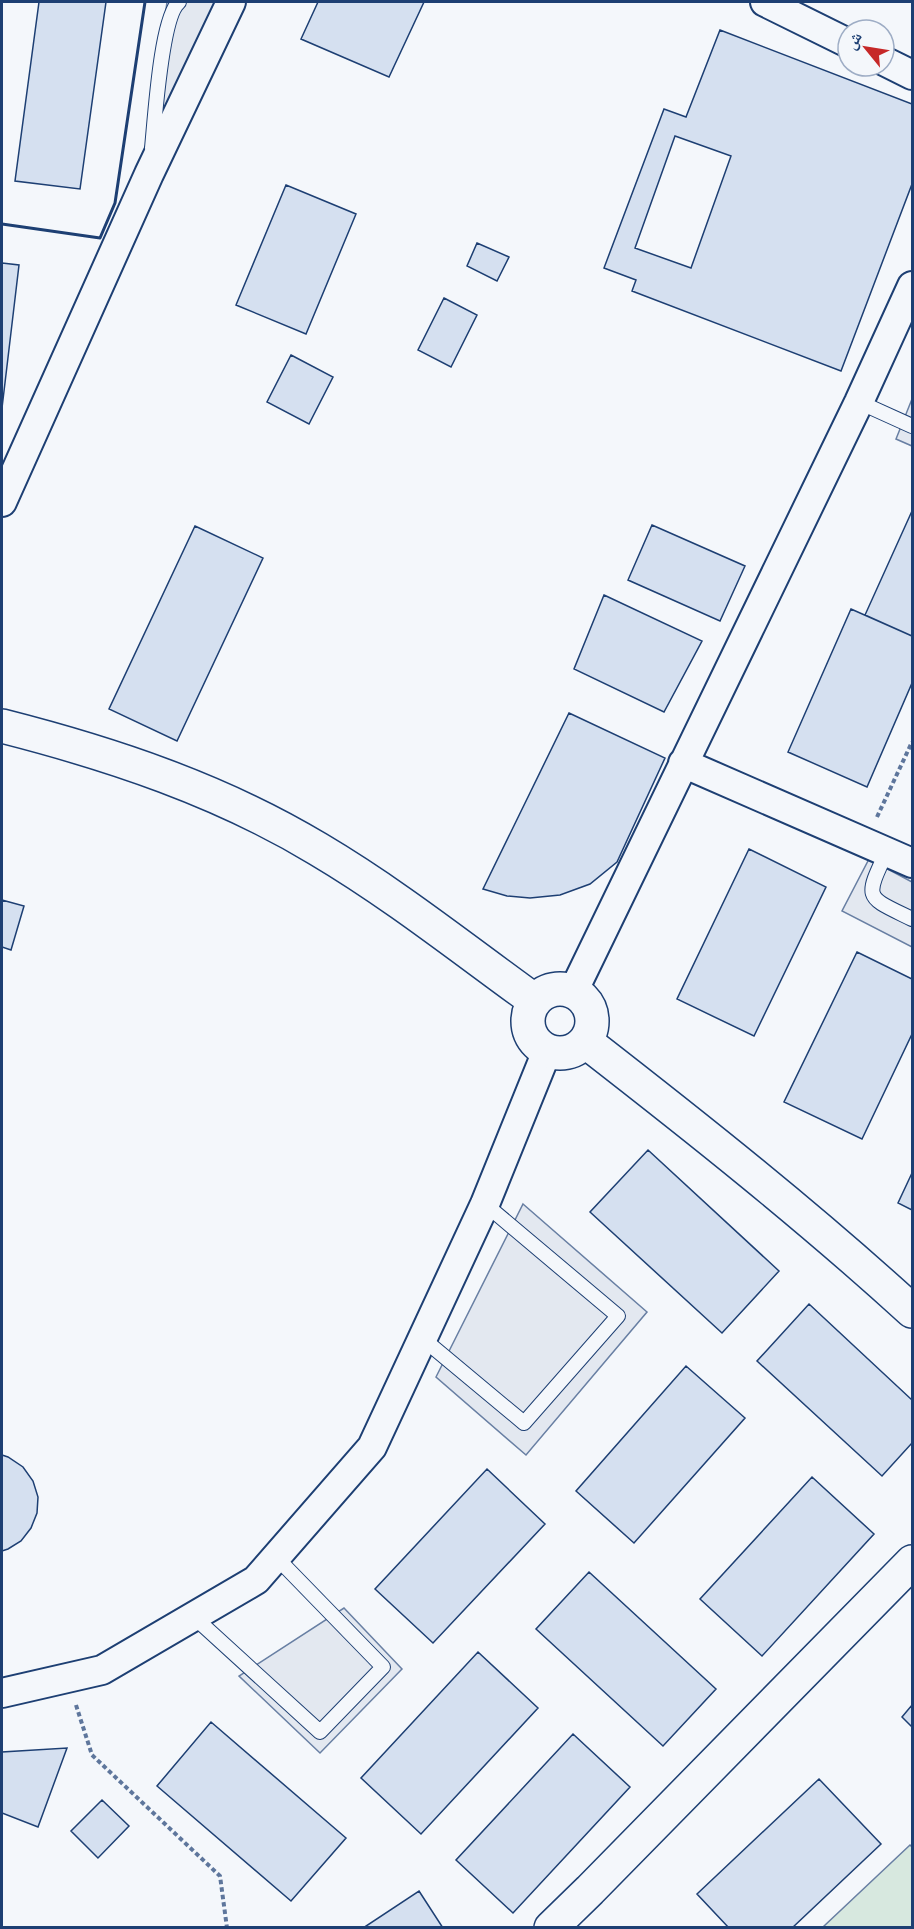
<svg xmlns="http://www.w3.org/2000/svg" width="914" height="1929" viewBox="0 0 914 1929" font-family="Manrope,'Noto Naskh Arabic',sans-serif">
<rect width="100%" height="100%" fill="#f4f7fb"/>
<path fill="#d7e8df" stroke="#687fa3" stroke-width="1.5" d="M910 1845 912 1847V1927H823Z"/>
<path fill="#e3e8f0" stroke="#687fa3" stroke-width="1.5" d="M167 2H234L139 212Z
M912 399V446L896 439Z
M869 859 912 882V947L842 911Z
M523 1204 647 1312 526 1455 436 1377Z
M344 1608 402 1669 320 1753 239 1676Z"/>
<path fill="#d5e0f0" stroke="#1d3f73" stroke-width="1.5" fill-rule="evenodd" d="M39 2H106L80 189 15 181Z
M318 2H424L389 77 301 39Z
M720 30 912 104V184L841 371 632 291 636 280 604 268 664 109 686 117ZM675 136 731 156 691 268 635 248Z
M286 185 356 214 306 334 236 305Z
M477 243 509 257 497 281 467 266Z
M2 263 19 265 2 408Z
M444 298 477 315 451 367 418 350Z
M291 355 333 377 309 424 267 402Z
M912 511V636L865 615Z
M652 525 745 566 720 621 628 580Z
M195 526 263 558 177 741 109 709Z
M604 595 702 641 664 712 574 669Z
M851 609 912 636V683L867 787 788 752Z
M569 713 665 758 617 862 590 884 560 895 530 898 507 896 483 889Z
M749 849 826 887 754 1036 677 999Z
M2 900 24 906 11 950 2 947Z
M857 952 912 979V1034L862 1139 784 1102Z
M648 1150 779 1271 722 1333 590 1212Z
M912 1173V1210L898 1203Z
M809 1304 912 1400V1443L882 1476 757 1361Z
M686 1366 745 1418 634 1543 576 1491Z
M2 1455 8 1457 23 1467 33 1481 38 1497 37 1513 31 1528 21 1541 8 1549 2 1551Z
M487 1469 545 1524 433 1643 375 1589Z
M812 1477 874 1534 762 1656 700 1599Z
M589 1572 716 1689 663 1746 536 1629Z
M478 1652 538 1708 421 1834 361 1778Z
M912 1705V1727L902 1717Z
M211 1722 346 1838 291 1901 157 1786Z
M573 1734 630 1787 513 1913 456 1860Z
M67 1748 38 1827 2 1813V1752Z
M819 1779 881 1844 792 1928H729L697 1894Z
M102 1800 129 1826 98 1858 71 1831Z
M419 1891 443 1928H363Z"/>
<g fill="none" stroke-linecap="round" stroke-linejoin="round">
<defs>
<path id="lane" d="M152 148C155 119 161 17 179 2
M859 402 912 426
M887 851C864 900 865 896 912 919
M422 1338 524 1423 618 1316 485 1204
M194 1617 320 1732 383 1667 276 1557"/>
<path id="street" d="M765 2 848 43
M884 61 912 75
M2 502 149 174 231 2
M683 763 912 863
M573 992 859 402 912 286
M2 1693 102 1670 256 1580 372 1447 485 1204 547 1051"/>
<path id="secondary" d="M2 726C112 754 220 790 318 849 394 894 463 949 535 1001
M528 1021a32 32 0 1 1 64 0a32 32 0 1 1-64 0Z
M585 1041C697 1128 808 1216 912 1311
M551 1928 590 1890 912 1562"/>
</defs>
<use href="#lane" stroke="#1d3f73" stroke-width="16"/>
<use href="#street" stroke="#1d3f73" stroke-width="32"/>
<use href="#secondary" stroke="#1d3f73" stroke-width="36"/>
<path stroke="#5e769c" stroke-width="4" stroke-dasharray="4.5 3" stroke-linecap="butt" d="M877 817 912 742
M76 1705 92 1755 220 1876 227 1928"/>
<use href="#lane" stroke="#f4f7fb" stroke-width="14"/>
<use href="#street" stroke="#f4f7fb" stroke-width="28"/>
<use href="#secondary" stroke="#f4f7fb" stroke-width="33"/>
<path stroke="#1d3f73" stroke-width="3" d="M2 224 100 238 115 203 145 2"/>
</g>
<rect width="914" height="1929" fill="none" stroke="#1d3f73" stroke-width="6"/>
<g transform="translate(866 48) rotate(300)"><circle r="28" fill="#f4f7fb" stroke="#9eadc5" stroke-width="1.5"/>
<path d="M0-4.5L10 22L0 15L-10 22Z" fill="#c62828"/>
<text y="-9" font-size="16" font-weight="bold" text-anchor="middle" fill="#1d3f73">ش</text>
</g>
</svg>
